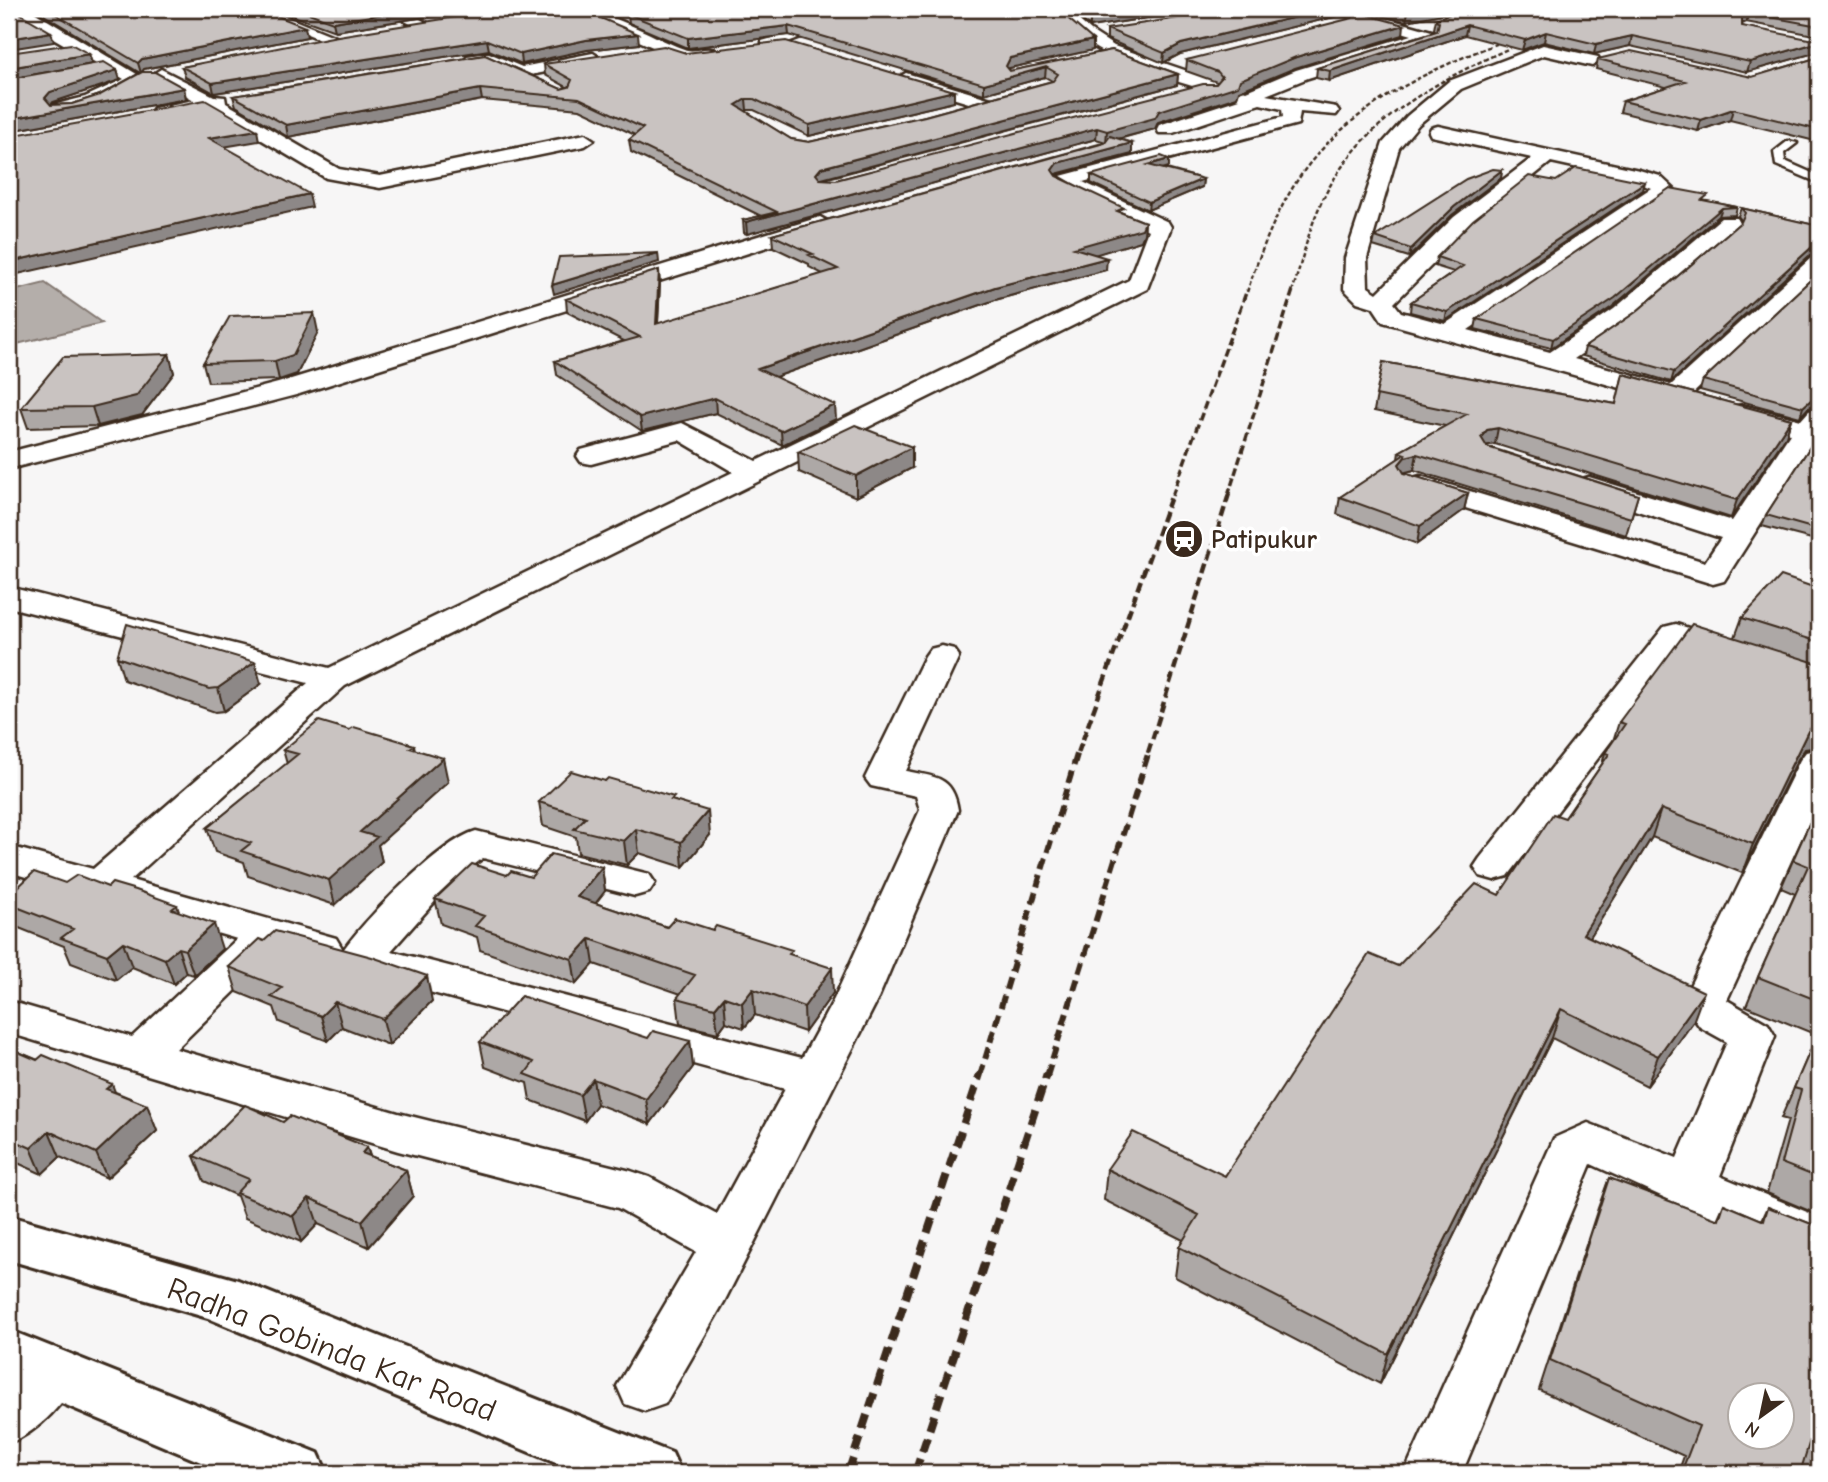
<svg xmlns="http://www.w3.org/2000/svg" width="1828" height="1482" viewBox="0 0 1828 1482" font-family="'Comic Neue',sans-serif">
<rect width="100%" height="100%" fill="#f7f6f6"/>
<filter id="ink" filterUnits="userSpaceOnUse"><feTurbulence type="fractalNoise" baseFrequency=".0143" numOctaves="2"/><feDisplacementMap in="SourceGraphic" scale="14" xChannelSelector="R" yChannelSelector="G"/><feConvolveMatrix kernelMatrix="1 2 1 2 8 2 1 2 1" color-interpolation-filters="sRGB"/></filter>
<g filter="url(#ink)">
<path fill="#b4aeaa" stroke="#847972" stroke-width="2" d="M45 283 102 323 9 346V292Z"/>
<g fill="none" stroke-linecap="round" stroke-linejoin="round">
<defs>
<path id="lane" d="M1788 141 1797 143 1784 153 1785 161 1819 176V183L1776 165 1774 152Z"/>
<path id="street" d="M13 9H29L145 79C120 108 45 119 9 126V116L85 97 124 79 29 24Z
M246 9H267L341 39 339 42H327Z
M380 9H400L428 23 425 26H415Z
M566 9C606 7 647 35 684 49 695 54 710 43 719 53L711 58 680 59Z
M1050 9H1066L1091 31 1114 46 1246 91 1296 70 1412 35 1333 12 1331 9H1354L1435 32 1437 35 1435 38 1308 78 1266 95 1336 107 1339 111 1336 115 1300 112 1298 124 1083 182 1168 222 1171 227 1147 289 345 686 131 880 336 938 342 948 336 958 321 963 277 950 176 1049 398 1113 631 1171 649 1177 717 1214 785 1089 345 969 338 958C358 925 440 841 476 831L649 874 655 883 649 892 635 896 483 858 454 880 391 951 802 1058 834 999 920 810 916 796 871 786 865 778 925 656 930 649 942 646 954 649 959 656 906 771C935 777 953 776 958 810L878 999 724 1302 665 1404 645 1411 625 1404 617 1386 696 1252 618 1208 398 1151 9 1033V1001L132 1037 237 939 9 872V846L93 869 308 683 9 607V587L329 668 733 472 679 440 591 464 581 462 577 456 581 450 682 423 756 461 1129 280 1148 230 1057 185 1054 181 1057 177 1283 117 1282 109 1260 104 1173 133H1159L1157 129 1159 125 1239 99C1181 83 1085 60 1050 9Z
M769 21 802 33 804 36 774 47H762V41L780 36 764 29V23Z
M1543 45 1598 57 1600 61 1592 66 1544 55 1461 89 1419 124 1399 148 1367 258 1368 287 1377 293 1454 217 1532 158 1431 136 1429 132 1431 128 1438 126 1639 170 1660 176 1674 189 1671 193 1468 330 1550 352 1614 309 1721 218H1737L1740 223 1737 228 1632 319 1574 359 1671 385 1811 258 1819 256V275L1685 401H1667L1383 322 1373 307 1357 302 1344 289 1345 258 1383 143 1407 116 1449 81ZM1551 162 1628 179 1651 188 1445 324 1401 312 1394 303 1470 227Z
M489 53 522 67 593 53 601 58 593 63 520 77 487 63 473 65 465 60 467 56Z
M161 69 214 96 225 97 226 103 339 169 380 176 585 134 594 140 585 146 380 188 326 178 208 108 160 117 154 116 151 112 154 108 194 100 155 78 153 74Z
M906 73 991 99 994 103 985 108 900 82 897 78Z
M820 217 831 223 828 228 296 395 9 469V452L278 383Z
M1742 405 1801 420 1809 411 1819 409V441L1814 440 1724 581 1713 584 1410 491 1405 485 1410 479 1420 476 1430 479 1705 562 1721 538 1579 492 1574 486 1579 480 1589 477 1732 521 1790 434 1732 419 1728 413 1732 407Z
M1676 624 1819 670V691L1683 647 1508 876 1494 880 1480 876 1474 867 1480 858 1664 627Z
M1819 749V800L1727 1000 1768 1024 1775 1036 1720 1176 1819 1217V1260L1672 1201 1591 1164 1462 1473H1404L1554 1138 1588 1123 1677 1158 1727 1042 1700 1027 1682 1002 1800 760 1806 752Z
M53 1347 73 1355 81 1372C67 1401 39 1432 9 1443V1379L33 1355Z"/>
<path id="primary" d="M9 1216 238 1280 672 1453 681 1473H580L208 1318 9 1260Z
M9 1330 318 1453 327 1473H227L9 1381Z"/>
</defs>
<use href="#lane" stroke="#3b2a1e" stroke-width="5"/>
<use href="#street" stroke="#3b2a1e" stroke-width="5"/>
<use href="#primary" stroke="#3b2a1e" stroke-width="6"/>
<use href="#lane" fill="#fff" fill-rule="evenodd"/>
<use href="#street" fill="#fff" fill-rule="evenodd"/>
<use href="#primary" fill="#fff" fill-rule="evenodd"/>
<path stroke="#3b2a1e" stroke-width="2.5" stroke-dasharray="4.5 2.5" stroke-linecap="butt" d="M1247 292C1261 251 1276 211 1301 175 1351 104 1436 66 1515 37
M1292 292C1301 265 1307 236 1318 210 1354 125 1430 84 1510 48"/>
<path stroke="#3b2a1e" stroke-width="3.5" stroke-dasharray="8 3.5" stroke-linecap="butt" d="M1172 496 1247 290
M1228 496 1293 290"/>
<path stroke="#3b2a1e" stroke-width="4.5" stroke-dasharray="10 4.5" stroke-linecap="butt" d="M1078 753 1172 494
M1148 753 1229 494"/>
<path stroke="#3b2a1e" stroke-width="6" stroke-dasharray="12 6" stroke-linecap="butt" d="M980 1076 1078 751
M1047 1076 1149 751"/>
<path stroke="#3b2a1e" stroke-width="8" stroke-dasharray="15 8" stroke-linecap="butt" d="M848 1473 980 1074
M915 1473 1047 1074"/>
</g>
<path fill="#ada8a6" stroke="#3b2a1e" stroke-width="2" d="M34 9H260L307 37 144 69 142 72 184 88 186 99 9 131V53L89 54 92 64 117 70 120 80 53 102 52 105 72 104 100 95 140 73Z
M274 9H476L335 31Z
M505 9 639 44 587 50 522 64 489 50 214 93 185 77 182 67Z
M582 9H653L605 12Z
M1070 9H1204L1090 27Z
M1343 9H1819V36L1746 22 1742 24V26L1818 52 1747 72 1630 46 1594 54 1544 42 1522 50 1465 35 1329 81 1316 78 1317 68 1436 31 1434 29 1436 19 1463 10 1406 21Z
M628 14 1093 50 1009 68 1010 71 1112 50 1178 74 1177 85 821 180H836L1216 84 1217 82 1186 71 1187 60 1403 35 1295 68 1239 91 1237 97 1158 122 1155 129 1119 139 1132 154 1056 174 1123 213 1145 222 1144 234 1141 241 1096 254 1106 270 995 300 775 377 836 419 782 445 716 413 642 431 557 375 555 361 624 341 567 312 566 299 660 283 658 324 823 274 809 267V264L773 247 772 235 1106 142 1096 139 747 234 744 233 743 220 761 216 631 152 629 140 635 135 580 109 482 100 288 137 236 106 233 96 485 55 561 89 567 87 545 75 544 64 686 53 954 91V102L809 136 754 110H747L745 111 791 139 809 142 925 116 1052 81 1045 77 984 94 789 35 688 48 629 23Z
M1338 16 1180 54 1163 63 1107 39V29Z
M1819 57V142L1730 120 1698 131 1620 112 1623 101 1666 87 1596 69 1598 59 1752 77Z
M1169 167 1163 168 1203 179 1202 187 1148 210 1091 183V175Z
M1502 170 1501 178 1452 215 1409 257 1373 246 1375 237Z
M1556 181 1643 190 1445 321 1410 312 1411 302 1454 272 1435 266 1437 257Z
M1706 201 1737 207 1735 215 1719 216 1612 307 1551 348 1475 329 1477 319Z
M1741 208 1819 226V254L1809 256 1671 382 1583 356 1585 347 1636 312 1742 221 1738 216Z
M1819 272V407L1808 408 1800 417 1700 390 1703 380Z
M318 332 297 374 279 380 208 382 203 363Z
M169 354 174 373 142 415 98 426 28 428 21 408Z
M1383 362 1616 404 1623 374 1791 419 1786 436 1731 518 1495 444 1486 446 1638 495 1626 535 1414 470 1404 473 1468 493 1464 510 1417 544 1337 514 1340 497 1398 459 1399 452 1445 426 1374 411Z
M1819 433V541L1762 526 1766 515Z
M798 452 912 468 856 497 799 472Z
M1819 589V747L1805 749 1798 759 1742 873 1652 837 1590 937 1693 1022 1647 1086 1552 1038 1380 1384 1175 1277 1179 1247 1183 1240 1104 1200 1107 1169 1225 1176 1398 966 1499 895 1565 818 1602 764 1605 753 1613 741 1619 722 1735 637 1742 618Z
M117 657 261 684 224 711 215 712 124 680Z
M349 730 414 745 415 750 448 782 378 845 382 862 335 905 248 876 244 862 215 852 207 828 287 764 283 750Z
M675 801 710 835 683 867 639 853 627 865 578 853 576 837 543 826 539 802Z
M1819 802V1215L1767 1193 1788 1120 1781 1118 1817 1035 1746 1006 1758 977 1795 894 1781 888 1793 860Z
M602 867 605 891 595 903 667 927 792 955 833 993 805 1032 755 1015 744 1028 726 1022 718 1033 680 1024 677 998 681 994 594 964 576 984 480 950 477 937 441 924 435 899 507 875 531 877Z
M65 883 108 887 177 905 179 912 222 949 194 975 186 973 174 984 132 967 116 980 71 963 64 946 9 924V891Z
M229 967 432 1001 389 1045 342 1027 328 1041 279 1022 274 1007 237 992Z
M648 1038 690 1041 693 1067 650 1124 597 1104 585 1121 530 1100 527 1083 485 1067 480 1042Z
M9 1048 147 1105 157 1131 107 1178 60 1157 42 1174 9 1159Z
M283 1122 367 1147 370 1156 406 1170 413 1196 369 1247 318 1224 301 1242 245 1218 237 1196 204 1181 194 1156Z
M1609 1178 1717 1220 1724 1204 1762 1220 1768 1207 1819 1227V1463L1813 1473H1678L1684 1456 1539 1390 1598 1208Z"/>
<path fill="#8d8887" stroke="#3b2a1e" stroke-width="2" d="M415 9H476L335 31 333 22Z
M605 9H653L605 12Z
M1145 9H1204L1090 27V17Z
M1330 9H1339L1338 16 1180 54 1163 63 1164 53 1181 44Z
M1422 9H1468L1406 21 1408 12Z
M1749 13 1746 22 1739 25 1742 15Z
M1404 25 1403 35 1295 68 1239 91 1237 97 1158 122 1155 129 1106 142 1107 131 1296 57Z
M1467 25 1465 35 1329 81 1330 71Z
M788 26 789 35 688 48V38Z
M305 27 307 37 144 69 141 73 138 63 142 59Z
M51 32 54 42 9 49V39Z
M1546 32 1544 42 1522 50 1525 40Z
M638 34 639 44 587 50 522 64 521 54 586 40Z
M1632 36 1630 46 1594 54 1596 44Z
M487 40 489 50 214 93 212 83Z
M1093 40V50L1009 68 1006 76V66L1010 58Z
M1819 42 1818 52 1747 72 1750 62Z
M89 54 92 64 9 79V68Z
M1046 67 1045 77 984 94V84Z
M117 70 120 80 53 102 48 109 45 98 50 92Z
M1178 74 1177 85 821 179 816 186V174L821 168Z
M184 88 186 99 9 131V119Z
M480 89 482 100 288 137 286 125Z
M954 91V102L809 136V125Z
M746 99 747 110 737 116 736 105Z
M1733 109 1730 120 1698 131 1701 120Z
M1097 128 1096 139 747 234 746 222Z
M257 130 259 141 211 149 209 138Z
M1132 143V154L1056 174 1051 181 1052 170 1057 163Z
M1169 159V167L1148 173V165Z
M1502 170 1501 178 1452 215 1409 257 1411 249 1454 207Z
M1203 179 1202 187 1148 210 1149 202Z
M1645 182 1643 190 1445 321 1447 312Z
M309 194 312 207 9 276V262Z
M1722 208 1719 216 1612 307 1551 348 1553 339Z
M1145 222 1144 234 1141 241 1074 261V248Z
M1819 246V254L1809 256 1671 382 1674 372 1812 247Z
M658 253 659 262 554 294 552 285Z
M1107 258 1106 270 995 300 758 383V369L995 287Z
M659 270 660 283 657 338 656 324Z
M314 313 318 332 297 374 279 380 275 361Z
M169 354 174 373 142 415 98 426 92 407Z
M715 398 716 413 642 431 640 417Z
M1819 398V407L1808 408 1800 417 1803 407 1812 399Z
M835 405 836 419 782 445 781 431Z
M1791 419 1786 436 1731 518 1737 500Z
M1498 428 1495 444 1483 446 1481 437 1487 430Z
M912 447V468L856 497V476Z
M1417 454 1414 470 1402 473 1399 464 1405 457Z
M1468 493 1464 510 1417 544 1420 526Z
M255 662 261 684 224 711 218 688Z
M1816 722H1819V747L1805 749 1798 759 1742 873 1753 844 1808 731Z
M443 758 448 782 378 845 382 862 335 905 329 880 360 832Z
M1661 809 1652 837 1574 963 1583 934Z
M708 811 710 835 683 867 681 842Z
M636 829 639 853 627 865 624 841Z
M602 867 605 891 581 922 577 897Z
M214 924 222 949 194 975 185 950Z
M590 939 594 964 576 984 572 959Z
M123 942 132 967 116 980 107 955Z
M178 948 186 973 174 984 165 959Z
M832 968 833 993 805 1032 804 1007Z
M427 976 432 1001 389 1045 383 1019Z
M753 989 755 1015 744 1028 742 1003Z
M1704 992 1693 1022 1647 1086 1658 1056Z
M724 997 726 1022 718 1033 715 1008Z
M335 1002 342 1027 328 1041 321 1016Z
M1561 1009 1552 1038 1380 1384 1388 1354Z
M690 1041 693 1067 650 1124 646 1099Z
M593 1079 597 1104 585 1121 580 1095Z
M112 1084 122 1110 106 1089Z
M147 1105 157 1131 107 1178 96 1153Z
M49 1131 60 1157 42 1174 31 1148Z
M367 1147 375 1173 362 1153Z
M406 1170 413 1196 369 1247 362 1221Z
M309 1198 318 1224 301 1242 293 1216Z"/>
<path fill="#c9c3c1" stroke="#3b2a1e" stroke-width="2" fill-rule="evenodd" d="M9 9H16L24 16 51 32 9 39Z
M47 9H260L305 27 142 59 138 63Z
M298 9H415L333 22Z
M505 9H580L638 34 586 40 521 54 487 40 212 83 182 67 332 37Z
M665 9H1057L1093 40 1010 58 1006 66 1010 71 1112 50 1178 74 821 168 816 174 820 179 836 180 1203 84H1216L1222 77 1218 72 1187 60 1352 18 1357 12 1404 25 1296 57 1240 80 1238 86 1159 111 1155 118 1107 131 1097 128 746 222 743 220 777 212 629 140 643 128 579 98 480 89 286 125 233 96 485 55 561 89 569 87 572 80 544 64 664 46 686 53 786 41 954 91 809 125 754 99H746L736 105 791 139 809 142 925 116 1053 81 1058 74 1046 67 984 84 788 26 688 38 628 14Z
M1081 9H1145L1090 17Z
M1236 9H1330L1181 44 1164 53 1107 29Z
M1393 9H1422L1408 12Z
M1465 9H1819V26L1749 13 1742 15V26L1819 41V42L1750 62 1632 36 1596 44 1546 32 1525 40 1467 25 1330 71 1317 68 1437 31 1439 22 1436 19Z
M71 44 89 54 9 68V53Z
M1631 51 1752 77 1819 57V130L1733 109 1701 120 1623 101 1685 81 1598 59Z
M104 62 117 70 50 92 45 98 51 105 72 104 100 95 142 72H155L184 88 9 119V79Z
M205 100 257 130 209 138 309 194 9 262V136Z
M1110 136 1132 143 1057 163 1052 170 1056 176 1124 208 1117 211 1145 222 1142 229 1074 248 1107 258 995 287 758 369 835 405 781 431 715 398 640 417 555 361 640 337 566 299 659 270 656 324 838 269 809 255 813 254 772 235 1105 143Z
M1161 156 1169 159 1148 165 1203 179 1149 202 1091 175Z
M1576 168 1645 182 1447 312 1411 302 1463 266 1437 257 1473 220 1529 176 1556 181Z
M1493 169 1502 170 1454 207 1411 249 1375 237 1466 179Z
M1670 188 1708 195 1702 200 1737 207 1722 208 1615 298 1553 339 1477 319Z
M1741 208 1819 226V246L1812 247 1674 372 1585 347 1636 312 1741 222 1745 213Z
M658 253 552 285 559 257Z
M1819 272V398L1812 399 1803 407 1703 380Z
M314 313 293 355 275 361 203 363 230 316Z
M169 354 136 396 92 407 21 408 63 357Z
M1383 362 1616 404 1623 374 1791 419 1737 500 1498 428 1487 430 1481 437 1487 447 1638 495 1631 518 1417 454 1405 457 1399 464 1404 473 1468 493 1420 526 1340 497 1405 454 1399 452 1467 414 1376 395Z
M855 425 912 447 856 476 798 452Z
M1819 433V530L1766 515Z
M1781 576 1819 589V642L1742 618Z
M127 624 255 662 218 688 209 689 117 657Z
M1692 624 1819 664V722H1816L1808 731 1753 844 1661 809 1583 934 1704 992 1658 1056 1561 1009 1388 1354 1179 1247 1199 1215 1107 1169 1133 1132 1225 1176 1369 954 1398 966 1476 884 1499 895 1553 814 1565 818 1609 754 1605 753 1625 724 1619 722Z
M319 721 349 730 354 727 414 745 410 748 443 758 360 832 377 837 329 880 241 851 251 843 207 828 298 754 283 750Z
M571 771 605 781 608 778 674 797 671 800 708 811 681 842 636 829 624 841 574 829 586 817 539 802Z
M1819 802V1001L1758 977 1808 866 1793 860Z
M551 854 602 867 577 897 667 927 675 918 713 930 716 926 792 950 789 954 832 968 804 1007 753 989 742 1003 724 997 715 1008 677 998 695 975 590 939 572 959 475 926 484 916 435 899 472 864 507 875 511 871 531 877Z
M34 872 65 883 77 875 108 887 112 883 136 890 177 905 172 909 214 924 185 950 178 948 165 959 123 942 107 955 61 938 73 929 9 904V891L16 889Z
M275 931 372 957 427 976 383 1019 335 1002 321 1016 271 997 282 988 229 967 259 939 264 941Z
M521 996 648 1038 653 1031 690 1041 646 1099 593 1079 580 1095 525 1074 534 1062 480 1042Z
M1819 1030V1178L1781 1163 1801 1090 1794 1088Z
M9 1048 37 1060 43 1055 112 1084 106 1089 147 1105 96 1153 49 1131 31 1148 9 1138Z
M245 1105 283 1122 290 1116 367 1147 362 1153 406 1170 362 1221 309 1198 293 1216 236 1193 249 1179 194 1156Z
M1609 1178 1719 1220 1724 1204 1764 1221 1768 1207 1819 1227V1444L1810 1440 1800 1473H1681L1699 1426 1550 1360ZM1740 1395H1782V1437H1740Z"/>
</g>
<defs>
<symbol id="station-disc" viewBox="-11 -11 22 22"><circle r="9.5" fill="#3b2a1e" stroke="#fff"/><path d="M-3-6H3Q5-6 5-4V2Q5 4 3 4L4.5 6H3L1.5 4h-3L-3 6H-4.5L-3 4Q-5 4-5 2V-4Q-5-6-3-6ZM-3.5-4v3h7v-3ZM-3.5 1v1.5H-2V1ZM2 1v1.5H3.5V1Z" fill="#fff"/></symbol>
</defs>
<g fill-rule="evenodd">
<use href="#station-disc" x="1162" y="517" width="44" height="44"/>
</g>
<g text-anchor="middle" stroke-width="7" stroke-linejoin="round" paint-order="stroke">
<g font-size="26" font-weight="bold" fill="#3b2a1e" stroke="#fff" text-anchor="start">
<text x="1211" y="548">Patipukur</text>
</g>
<g font-size="32" fill="#3b2a1e" stroke="#fff">
<text transform="translate(332 1349) rotate(21)" y="11">Radha Gobinda Kar Road</text>
</g>
</g>
<rect width="1828" height="1482" fill="none" stroke="#fff" stroke-width="35"/>
<rect x="18" y="18" width="1793" height="1447" fill="none" stroke="#3b2a1e" stroke-width="2.5" filter="url(#ink)"/>
<g transform="translate(1761 1416) rotate(213)"><circle r="33" fill="#ffffff" stroke="#b1aaa5" stroke-width="2"/>
<path d="M0-5L12 26L0 18L-12 26Z" fill="#3b2a1e"/>
<text y="-10" font-size="19" font-weight="bold" text-anchor="middle" fill="#3b2a1e">N</text>
</g>
</svg>
